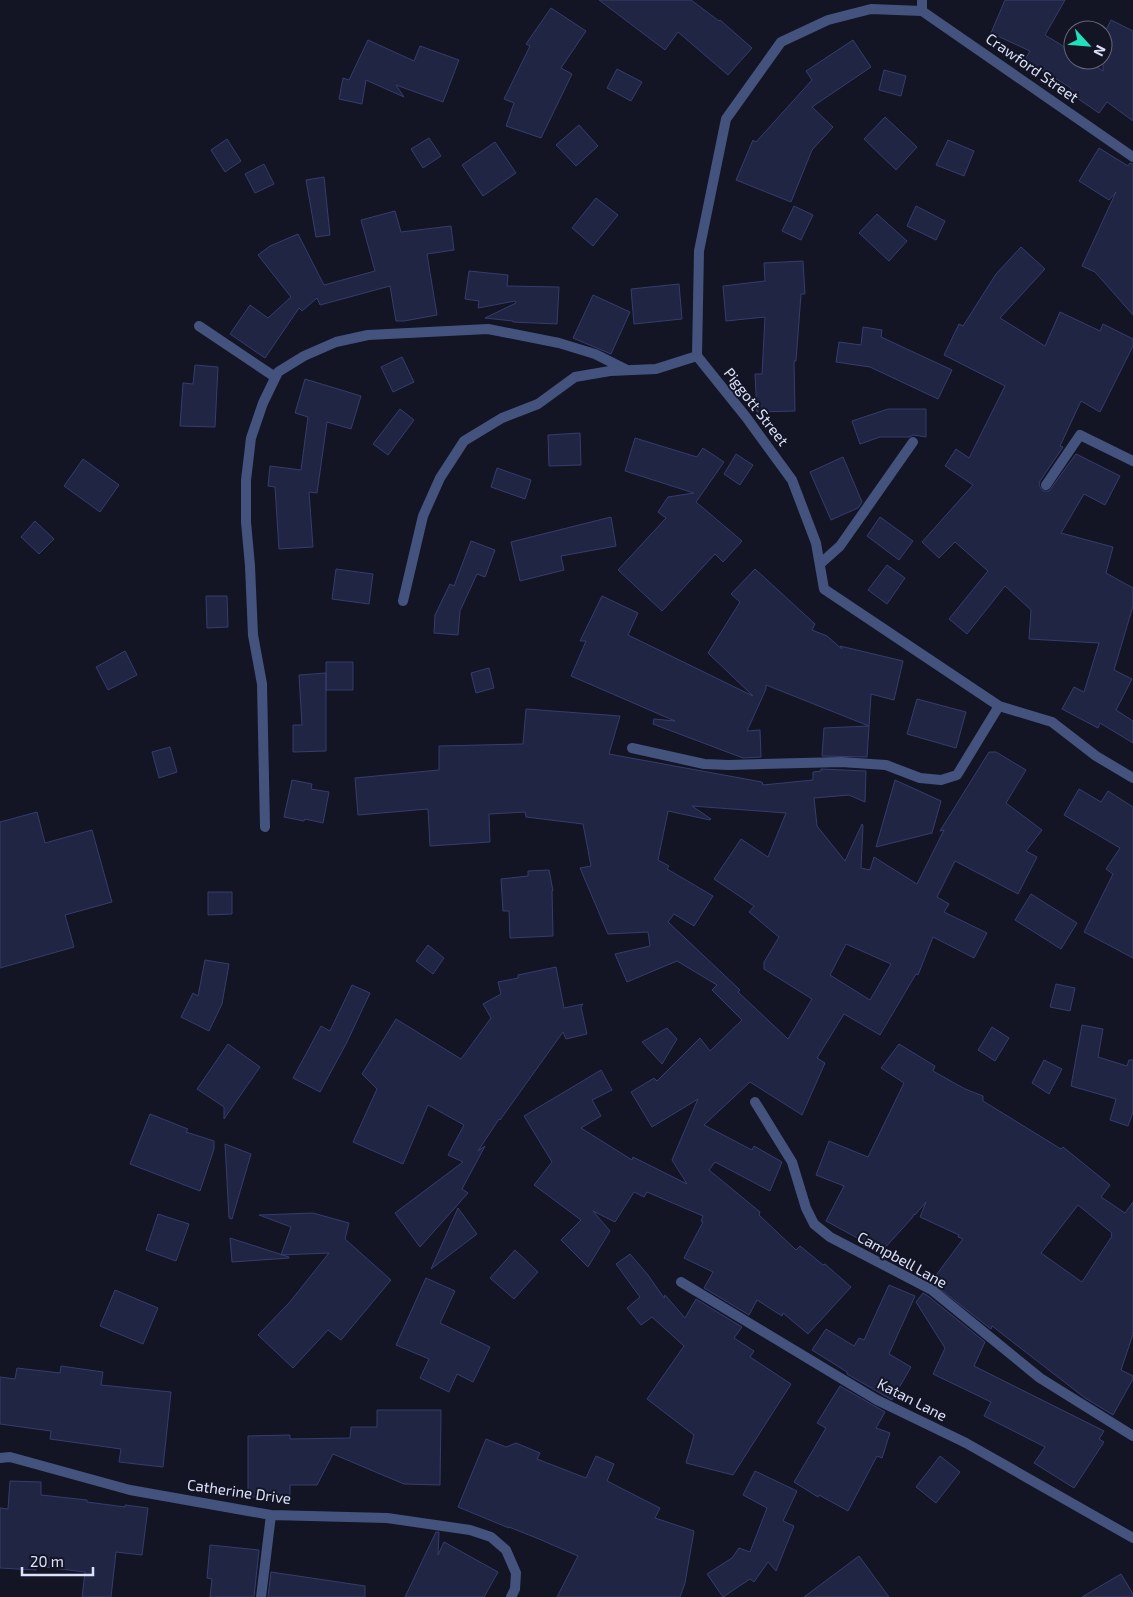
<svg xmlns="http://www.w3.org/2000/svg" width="1133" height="1597" viewBox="0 0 1133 1597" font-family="'Exo 2',sans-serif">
<rect width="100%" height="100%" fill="#131525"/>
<path fill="#212544" stroke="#363c6d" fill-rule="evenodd" d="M599 0H691L719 21 720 20 752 48 728 75 678 32 665 50Z
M1005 0H1065L1045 35 1073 52V60H1087L1103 71V36L1111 20 1133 31V121L1107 102 1099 113 1068 92 1071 88 1025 60 1030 51 991 33Z
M551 8 586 31 561 68 572 74 541 138 506 126 514 103 504 99 530 46 526 44Z
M368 40 414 61 420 46 459 60 443 102 396 85 404 97 366 80 362 104 339 99 343 78 349 80Z
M853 40 871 67 812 107 833 127 812 150 791 202 736 180 753 140 756 142 812 80 806 71Z
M617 69 642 82 631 101 607 88Z
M884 70 906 76 901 96 879 90Z
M885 117 917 147 896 170 864 139Z
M579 125 598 146 576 166 556 145Z
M429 138 441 156 423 168 411 149Z
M227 139 241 161 225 172 211 150Z
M948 140 974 151 964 176 936 165Z
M495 142 516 173 483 196 462 165Z
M1099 148 1128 166 1130 163 1133 164V315L1095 272 1082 266 1116 192 1109 200 1079 181Z
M264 164 274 184 255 193 245 174Z
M324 177 330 235 316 237 306 180Z
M596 198 618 215 593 246 572 228Z
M794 206 813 215 801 240 782 231Z
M916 206 945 221 936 240 907 226Z
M395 211 401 232 451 226 454 250 427 254 437 315 404 321H396L390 286 320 305 317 298 302 311 299 308 265 358 230 334 250 305 268 318 291 297 258 255 270 246 298 234 324 285 375 271 361 220Z
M877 214 907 241 889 261 859 233Z
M1021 247 1045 269 1000 318 1045 346 1060 312 1100 331 1103 324 1133 339V346L1100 412 1081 401 1060 446 1063 447 1040 481 1039 485 1043 491H1049L1076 454 1120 476 1105 505 1084 494 1061 533 1113 547 1106 573 1133 588V606L1114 670 1132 679 1116 710 1133 721V743L1100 723 1098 728 1062 709 1074 687 1084 692 1099 643 1029 639 1031 610 1005 586 967 634 949 619 988 571 955 542 939 558 922 542 973 485 945 466 956 449 969 458 1005 386 944 355 959 324 963 326 996 274Z
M803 261 805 294H801L796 361H794L795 411 757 412 755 374H762L765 317 726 321 723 286 765 281 764 263Z
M469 271 508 275 507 286 559 287 557 324 513 322V321L485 318 516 303 515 301 478 308 479 301 465 299Z
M679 284 682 319 634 324 631 289Z
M593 295 630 312 611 354 573 338Z
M863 327 882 330 881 337 952 370 938 399 870 367 836 362 839 342 861 345Z
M402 357 414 382 393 392 381 367Z
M195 365 218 367 215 427 180 426 183 383 193 384Z
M305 379 361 396 351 429 327 422 317 493 309 492 313 547 279 549 275 487 268 486 270 466 301 470 308 417 295 413Z
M400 409 414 420 388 455 373 444Z
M888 409H926V437L913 435 909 437H880L860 444 852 421Z
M580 433 581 465 549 466 548 435Z
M635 438 697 457 703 448 724 462 696 502 742 541 723 562 715 554 662 611 618 570 666 518 658 512 668 497 694 493 625 471Z
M736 454 753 465 740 485 724 474Z
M843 457 862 502 858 508 831 520 810 472Z
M83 459 119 485 100 512 64 486Z
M497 468 531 480 525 499 491 487Z
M611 517 616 546 561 556 564 570 520 581 511 542Z
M880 517 913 541 899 560 867 536Z
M35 521 54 539 39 554 21 537Z
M471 541 495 550 485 577 477 574 460 611 458 635 434 633 435 615 450 584 454 586Z
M887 565 905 578 887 604 868 590Z
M336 569 373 574 369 604 332 599Z
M755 569 815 624 812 630 827 636 842 649 840 646 903 661 894 700 871 694 869 726 766 685V689L747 731 760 730 761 757 743 758 653 724 654 719 675 721 571 676 586 641H580L602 596 638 613 628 635 753 696 708 653 740 602 731 594Z
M206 596H227L228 627 207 628Z
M125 651 137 675 108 690 96 667Z
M326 662H353V690H326Z
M489 668 494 688 476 693 471 673Z
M326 673V751L293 752V725H302L299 675Z
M917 699 966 712 956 748 907 734Z
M526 709 620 716 609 754 762 782 763 785 813 780V772L821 771V769L866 771 865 802 849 795 814 798 817 826 845 861 862 824 863 825 861 868 870 870 874 857 917 884 944 830 940 831 989 752H996L1026 770 1006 803 1042 830 1026 851 1037 857 1018 894 955 861 937 897 949 904 944 912 987 933 974 958 933 937 918 975 916 974 880 1035 844 1014 817 1058 825 1063 802 1115 750 1082 704 1125 752 1150 754 1146 782 1162 770 1191 715 1162 709 1170 760 1212 759 1215 796 1250 800 1246 823 1265 825 1264 851 1287 808 1334 783 1313 782 1316 757 1300 749 1315 704 1288 713 1272 684 1258 703 1222 701 1221 703 1216 647 1192 644 1197 634 1192 615 1222 593 1211 610 1231 588 1267 561 1240 581 1220 534 1185 552 1162 524 1116 601 1070 612 1090 592 1100 601 1116 581 1128 632 1160 633 1157 687 1184 672 1160 698 1099 652 1127 631 1092 654 1078 657 1081 700 1038 710 1051 742 1020 712 990 717 985 677 961 627 982 615 954 650 946 648 932 608 934 580 868 591 866 583 824 526 817 525 812 489 814 490 842 430 846 428 809 358 815 355 778 439 770V746L523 744ZM692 806 786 813 768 857 741 839 714 879 754 906 749 912 779 937 764 962V969L812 999 788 1039 738 992 740 990 668 922 674 914 694 926 713 896 667 869 669 866 658 860 668 811 710 820 711 819ZM846 944 891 964 870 1000 830 975Z
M869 726 867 757 822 756 824 728Z
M170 747 177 772 159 778 152 752Z
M292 780 312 784 311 789 329 792 323 823 305 819 304 821 284 817Z
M895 780 941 801 932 833 876 847Z
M1079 789 1101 802 1108 791 1133 807V958L1084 932 1113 874 1106 869 1120 848 1064 815Z
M37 812 45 843 92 830 112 902 65 915 74 947 0 968V822Z
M549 870 553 891H552L553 936 510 938 509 911H503L501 879 528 876V871Z
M208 892H232V914L208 915Z
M1031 894 1077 923 1061 949 1015 920Z
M428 945 444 958 433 974 416 961Z
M205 960 229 964 222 1004 209 1031 181 1017 193 993 198 996Z
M556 967 564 1008 583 1004 581 1007 587 1034 566 1039 563 1032 500 1120 499 1119 478 1151 485 1146 462 1189 468 1193 420 1247 395 1213 463 1162 448 1155 464 1125 428 1105 403 1164 353 1142 377 1089 362 1074 396 1019 461 1059 491 1018 483 1004 501 994 498 982 518 978V975Z
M1056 984 1075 988 1070 1011 1050 1007Z
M352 985 370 993 347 1042 320 1092 293 1078 321 1026 330 1031Z
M1082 1025 1103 1029 1098 1057 1127 1066 1129 1060H1133V1112L1128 1126 1110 1120 1116 1099 1071 1086Z
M992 1027 1009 1038 995 1061 978 1050Z
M667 1028 677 1039 662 1064 642 1042Z
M228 1044 260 1067 224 1119V1107L197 1089Z
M899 1044 935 1066 933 1071 965 1089 983 1096V1101L1061 1149 1063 1147 1110 1185 1101 1197 1125 1213 1133 1202V1334L1121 1370 1133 1376V1379L1113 1415 1085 1398 992 1326 991 1329 931 1282 963 1239 958 1237 959 1235 920 1217 926 1202 915 1215 914 1214 912 1218 881 1252 860 1242 861 1240 826 1221 844 1186 816 1175 829 1141 868 1157 904 1083 881 1068ZM1078 1205 1112 1233 1111 1235 1112 1236 1082 1282 1041 1253Z
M1044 1060 1062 1069 1049 1094 1032 1083Z
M150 1114 188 1129 186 1132 214 1141V1149L200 1191 130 1164Z
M225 1144 251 1154 232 1219 229 1218Z
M458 1208 477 1234 431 1269Z
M313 1213 349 1223 345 1239 391 1280 341 1340 328 1330 293 1368 258 1335 289 1303 329 1253 281 1255 291 1227 259 1215Z
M158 1214 189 1224 176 1261 146 1250Z
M230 1238 289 1257V1258L232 1262Z
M515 1250 538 1272 514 1299 490 1278Z
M630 1254 648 1275 664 1298 665 1295 685 1318 696 1299 742 1327 734 1338 754 1351 750 1357 791 1384 733 1475 686 1463 694 1435 647 1399 684 1346 652 1317 641 1325 627 1308 640 1297 616 1264Z
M426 1278 455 1291 440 1323 490 1347 473 1382 457 1374 449 1392 420 1378 429 1359 396 1345Z
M889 1285 915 1296 889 1354 911 1367 892 1400 847 1374V1372L812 1350 826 1329 854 1346 859 1338 864 1340Z
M115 1290 158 1308 143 1344 100 1326Z
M923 1293 928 1296 985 1342 974 1366 1104 1431 1099 1439 1104 1442 1074 1488 1034 1463 1045 1447 984 1416 991 1402 933 1374 945 1348 916 1302Z
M61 1366 103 1372 101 1385 171 1392 163 1467 119 1462 121 1449 50 1439 51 1431 0 1424V1377L15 1379 17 1368 60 1373Z
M840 1386 885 1412 876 1428 890 1433 882 1458 877 1456 848 1511 819 1495 818 1497 794 1482 826 1428 817 1423Z
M377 1410H441L440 1485 404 1484 333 1454 317 1485H290V1497H248V1436L290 1435V1439L350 1438 351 1427H377Z
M486 1439 506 1447 516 1443 540 1453 537 1459 586 1478 596 1456 614 1464 607 1481 660 1508 655 1518 694 1531 685 1583 680 1597H557L578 1556 539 1539 509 1527V1528L458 1507Z
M940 1456 960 1472 936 1503 916 1487Z
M755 1471 797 1491 783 1521 794 1526 776 1571 768 1562 754 1582 750 1579 723 1597 707 1574 732 1558 739 1548 750 1552 767 1508 743 1495Z
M10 1481 41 1482V1495L87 1500V1502L125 1507V1505L148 1508 142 1555 116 1552 111 1597H82L85 1572 36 1566V1570L0 1568V1508L8 1509Z
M436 1532H439L438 1555 444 1542 498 1572 484 1597H405Z
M210 1545 259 1550 254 1597H210L212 1579 207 1578Z
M859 1556 889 1597H804Z
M271 1572 365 1586V1597H268Z
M1121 1574 1133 1594V1597H1082Z"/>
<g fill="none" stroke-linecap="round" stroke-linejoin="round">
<path stroke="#44537e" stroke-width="10" d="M922 0V11
M922 11 871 9 828 20 781 42 726 119 699 251 697 356 746 417 792 480 816 543 824 589 999 706 1052 722 1096 756 1133 778
M922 11 1133 157
M199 326 275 377
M1046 485 1080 435 1133 461
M820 564 840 546 913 442
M403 601 423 516 440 478 464 441 502 418 538 404 575 377 610 371 656 369 697 356
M632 748 704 764 729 765 841 762 886 765 920 778 941 780 957 775 999 706
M265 827 262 684 253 635 250 566 246 522V480L251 438 263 403 278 372 304 356 336 342 368 335 488 329 559 343 595 354 627 370
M755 1102 792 1162 806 1208 814 1224 830 1237 932 1290 1040 1378 1133 1436
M681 1282 877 1400 966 1443 1133 1538
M0 1458 10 1457 130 1490 271 1515 387 1518 470 1530 491 1537 506 1550 516 1573 515 1589 511 1597
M261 1597 271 1515"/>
</g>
<g text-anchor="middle" stroke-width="4" stroke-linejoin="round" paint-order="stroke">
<g font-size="15" fill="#dbe1fa" stroke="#131525">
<text transform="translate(1032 68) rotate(35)" y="5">Crawford Street</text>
<text transform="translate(756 407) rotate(52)" y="5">Piggott Street</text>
<text transform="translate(902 1260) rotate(29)" y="5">Campbell Lane</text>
<text transform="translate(912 1400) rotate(27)" y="5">Katan Lane</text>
<text transform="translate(239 1492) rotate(8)" y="5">Catherine Drive</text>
</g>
</g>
<g transform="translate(1088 45) rotate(116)"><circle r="24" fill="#131525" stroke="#63677a"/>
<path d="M0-4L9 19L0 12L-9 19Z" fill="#20e1b9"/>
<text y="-8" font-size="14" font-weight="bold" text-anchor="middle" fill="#dbe1fa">N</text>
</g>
<path d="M22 1567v8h71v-8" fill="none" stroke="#dbe1fa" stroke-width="2.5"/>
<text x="30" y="1567" font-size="15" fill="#dbe1fa" stroke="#131525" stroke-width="4" paint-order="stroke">20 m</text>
</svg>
